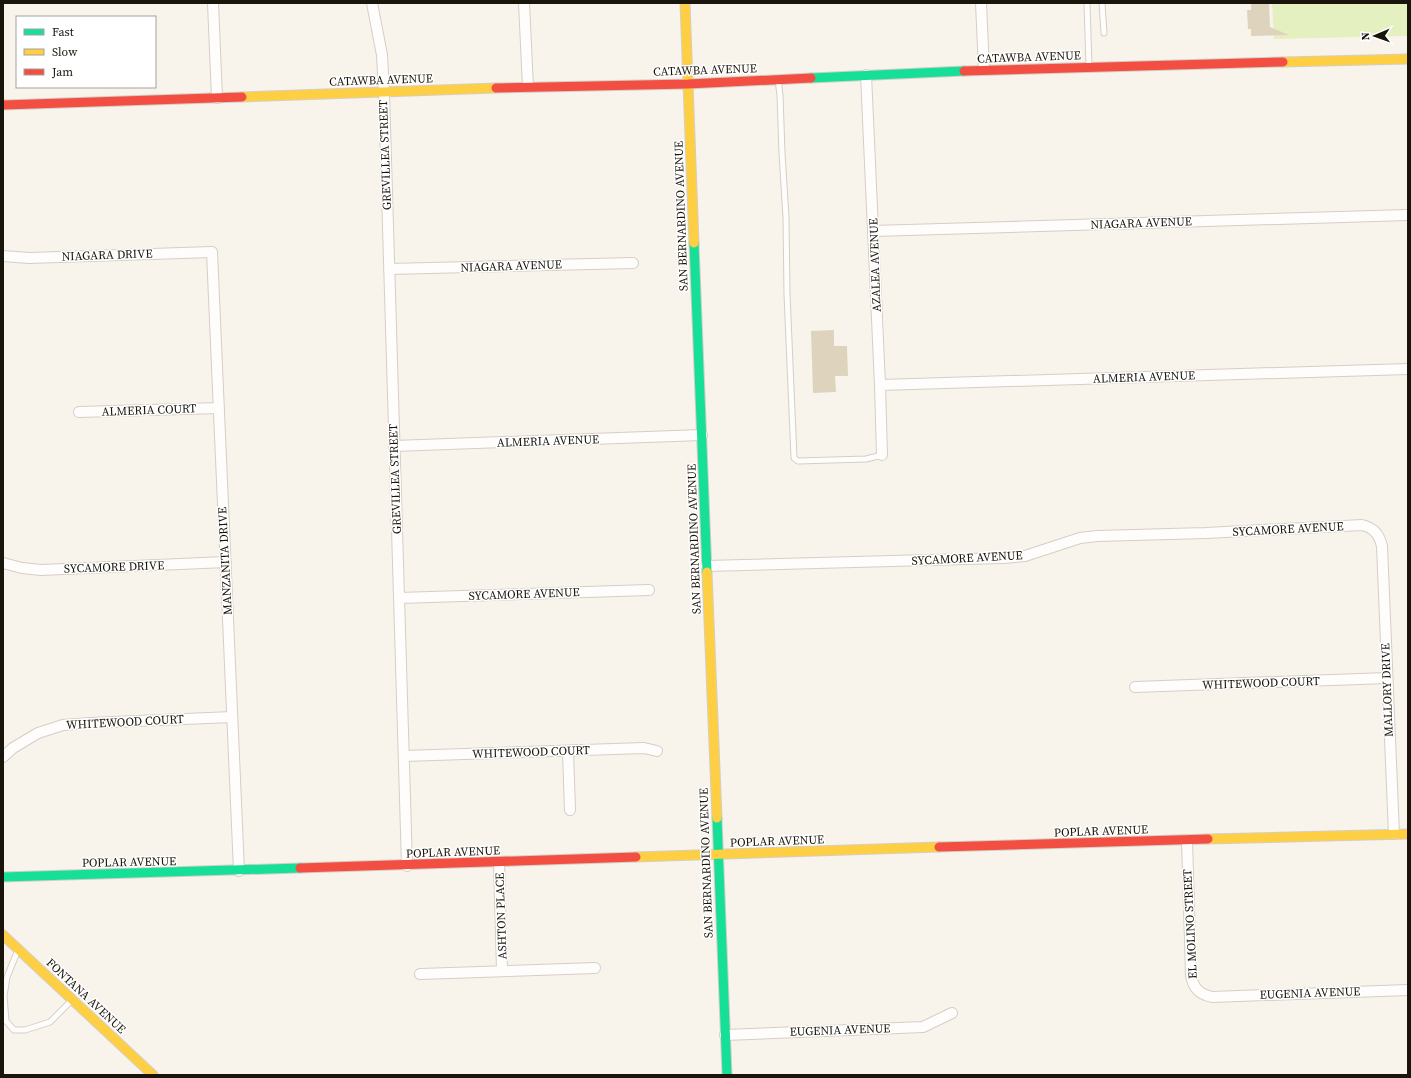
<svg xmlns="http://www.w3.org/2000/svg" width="1411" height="1078" viewBox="0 0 1411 1078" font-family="'Source Serif 4',serif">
<rect width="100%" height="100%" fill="#f9f4eb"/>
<path fill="#e5f0c1" d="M1272 3H1408V36L1274 39Z"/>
<path fill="#ded3bd" d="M1251 3H1269L1270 27 1289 35 1251 36V29H1248L1247 10H1251Z
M834 330V346H847L848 376H835L836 392 813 393 811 331Z"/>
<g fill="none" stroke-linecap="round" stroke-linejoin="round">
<defs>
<path id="lane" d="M1087 3 1089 67
M1102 3 1104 33
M778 80 780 95 782 153 786 218 787 294 794 458 798 461 866 459 882 455
M18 950 7 977 4 996 6 1021 14 1030H25L50 1022 72 1000"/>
<path id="street" d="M213 3 217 98
M372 3 382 55 384 92 407 866
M524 3 528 87
M981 3 984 70
M866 75 880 385 882 455
M873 231 1408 215
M3 256 29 258 212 252 239 871
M389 269 633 263
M880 385 1408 369
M79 412 219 408
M394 446 702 435
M3 563 22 568 41 570 226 562
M706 566 1003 558 1025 556 1080 538 1097 536 1206 533 1362 525C1374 528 1379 534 1382 546L1394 834
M399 598 649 590
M1135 687 1387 678
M568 751 570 810
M404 756 644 748 657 751
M3 757 13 748 38 733 63 725 90 723 232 717
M1187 840 1191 975C1193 988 1199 994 1212 997L1408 990
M499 863 502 970
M420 974 595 968
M725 1035 923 1027 952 1013"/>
<path id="fast" d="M811 78 964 71
M694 243 707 572
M717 818 727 1075
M3 877 300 868"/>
<path id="slow" d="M685 3 694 243
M1283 62 1408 59
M242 97 496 88
M707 572 717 818
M1208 839 1408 834
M636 857 939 847
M3 935 153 1075"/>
<path id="jam" d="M964 71 1283 62
M496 88 688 84 811 78
M3 105 242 97
M939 847 1208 839
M300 868 636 857"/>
</defs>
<use href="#lane" stroke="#d4cfc6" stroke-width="7"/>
<use href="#street" stroke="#d4cfc6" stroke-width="12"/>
<use href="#fast" stroke="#d4cfc6" stroke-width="11"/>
<use href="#slow" stroke="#d4cfc6" stroke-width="11"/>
<use href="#jam" stroke="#d4cfc6" stroke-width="11"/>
<use href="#lane" stroke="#fefdfc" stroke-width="5"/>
<use href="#street" stroke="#fefdfc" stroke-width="10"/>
<use href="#fast" stroke="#16e098" stroke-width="9"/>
<use href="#slow" stroke="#ffcf43" stroke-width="9"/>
<use href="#jam" stroke="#f24e42" stroke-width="9"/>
</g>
<g text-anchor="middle" stroke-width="3" stroke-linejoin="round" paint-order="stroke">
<g font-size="12" fill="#1a150b" stroke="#fff">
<text transform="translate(1029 57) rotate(-2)" y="4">CATAWBA AVENUE</text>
<text transform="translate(705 70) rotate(-2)" y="4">CATAWBA AVENUE</text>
<text transform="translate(381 80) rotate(-2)" y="4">CATAWBA AVENUE</text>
<text transform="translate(385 155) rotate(-92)" y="4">GREVILLEA STREET</text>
<text transform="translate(681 216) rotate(-92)" y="4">SAN BERNARDINO AVENUE</text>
<text transform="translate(1141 223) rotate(-2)" y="4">NIAGARA AVENUE</text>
<text transform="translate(107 255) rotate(-2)" y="4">NIAGARA DRIVE</text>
<text transform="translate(875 265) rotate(-92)" y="4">AZALEA AVENUE</text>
<text transform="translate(511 266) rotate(-2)" y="4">NIAGARA AVENUE</text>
<text transform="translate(1144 377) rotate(-2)" y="4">ALMERIA AVENUE</text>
<text transform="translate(149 410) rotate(-2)" y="4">ALMERIA COURT</text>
<text transform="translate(548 441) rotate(-2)" y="4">ALMERIA AVENUE</text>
<text transform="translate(395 479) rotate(-92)" y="4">GREVILLEA STREET</text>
<text transform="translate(1288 529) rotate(-3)" y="4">SYCAMORE AVENUE</text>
<text transform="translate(694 539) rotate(-92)" y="4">SAN BERNARDINO AVENUE</text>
<text transform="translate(967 558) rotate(-3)" y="4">SYCAMORE AVENUE</text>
<text transform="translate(225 561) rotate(-93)" y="4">MANZANITA DRIVE</text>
<text transform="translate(114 567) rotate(-2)" y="4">SYCAMORE DRIVE</text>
<text transform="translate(524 594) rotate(-2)" y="4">SYCAMORE AVENUE</text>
<text transform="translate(1261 683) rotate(-2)" y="4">WHITEWOOD COURT</text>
<text transform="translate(1387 690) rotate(-92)" y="4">MALLORY DRIVE</text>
<text transform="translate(125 722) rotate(-3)" y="4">WHITEWOOD COURT</text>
<text transform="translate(531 752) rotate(-2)" y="4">WHITEWOOD COURT</text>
<text transform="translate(1101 831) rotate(-2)" y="4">POPLAR AVENUE</text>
<text transform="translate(777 841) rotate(-2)" y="4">POPLAR AVENUE</text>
<text transform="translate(453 852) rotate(-2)" y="4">POPLAR AVENUE</text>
<text transform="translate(129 862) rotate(-1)" y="4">POPLAR AVENUE</text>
<text transform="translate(706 863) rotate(-92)" y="4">SAN BERNARDINO AVENUE</text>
<text transform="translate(501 916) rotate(-92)" y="4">ASHTON PLACE</text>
<text transform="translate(1190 924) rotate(-93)" y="4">EL MOLINO STREET</text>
<text transform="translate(1310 993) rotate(-2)" y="4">EUGENIA AVENUE</text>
<text transform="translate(86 996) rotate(43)" y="4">FONTANA AVENUE</text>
<text transform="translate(840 1030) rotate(-2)" y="4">EUGENIA AVENUE</text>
</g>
</g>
<rect width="1411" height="1078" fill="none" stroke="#1a150b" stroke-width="8"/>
<rect x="16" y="16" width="140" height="72" fill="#ffffff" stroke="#a3a19d"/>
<rect x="24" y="29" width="20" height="6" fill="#16e098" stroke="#a3a19d"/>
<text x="52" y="36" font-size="12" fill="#1a150b">Fast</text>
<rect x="24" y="49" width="20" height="6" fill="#ffcf43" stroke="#a3a19d"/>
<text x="52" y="56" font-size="12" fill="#1a150b">Slow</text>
<rect x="24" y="69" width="20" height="6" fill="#f24e42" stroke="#a3a19d"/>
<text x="52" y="76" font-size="12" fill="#1a150b">Jam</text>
<g transform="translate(1375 36) rotate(268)" stroke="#ffffff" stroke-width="3" paint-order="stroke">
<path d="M0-3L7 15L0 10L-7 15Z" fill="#1a150b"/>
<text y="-6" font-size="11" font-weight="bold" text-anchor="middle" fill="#1a150b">N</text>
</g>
</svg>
